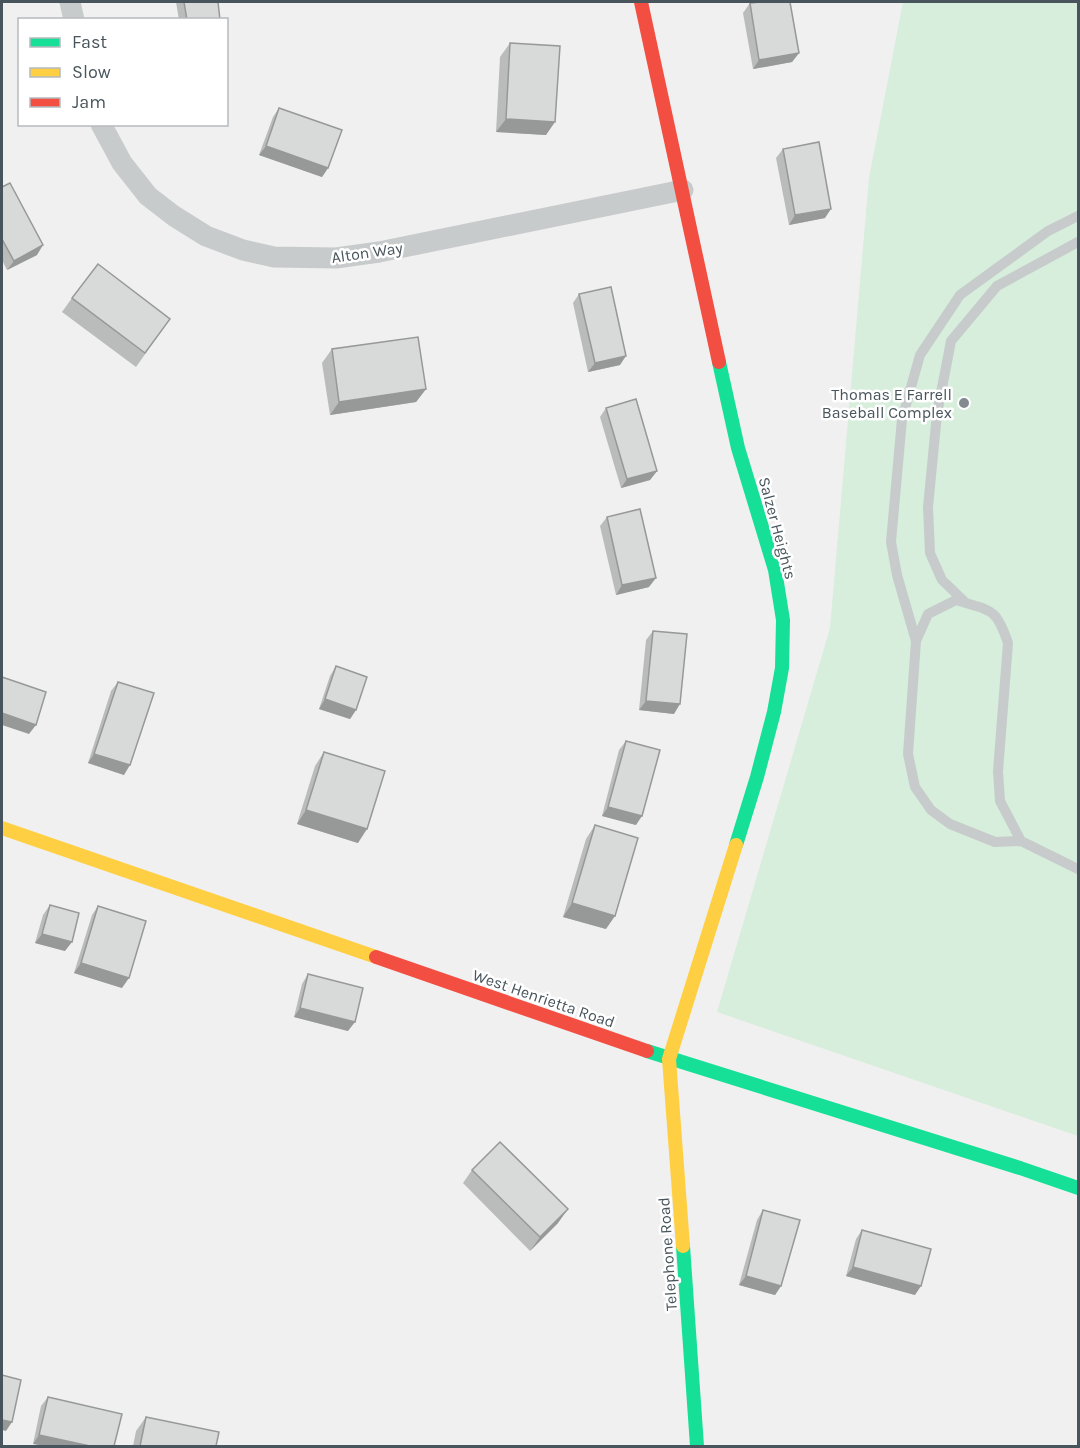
<svg xmlns="http://www.w3.org/2000/svg" width="1080" height="1448" viewBox="0 0 1080 1448" font-family="Karla,sans-serif">
<rect width="100%" height="100%" fill="#f1f0f0"/>
<path fill="#d6eedb" d="M903 2H1078V1136L717 1012 830 628 869 178Z"/>
<g fill="none" stroke-linecap="round" stroke-linejoin="round">
<path stroke="#c7cbcc" stroke-width="10" d="M966 603 942 580 930 553 928 507 937 414 951 341 997 286 1078 242
M916 641 897 575 891 542 902 419 920 355 960 295 1048 231 1078 216
M1021 841 1000 801 998 771 1008 643C996 607 991 611 956 600L928 614 916 641 908 754 915 787 931 810 950 824 995 842 1021 841 1078 869"/>
<path stroke="#c7cbcc" stroke-width="21" d="M70 2 74 20
M101 124 122 163 148 196 174 216 206 236 243 250 274 257 336 258 379 252 683 190"/>
<path stroke="#16e098" stroke-width="14" d="M719 362 738 448 775 570 783 620 782 668 774 712 757 777 736 845
M647 1051 1020 1168 1078 1188
M683 1246 697 1446"/>
<path stroke="#ffcf43" stroke-width="14" d="M2 828 376 957
M683 1246 669 1059 736 845"/>
<path stroke="#f24e42" stroke-width="14" d="M641 2 719 362
M376 957 647 1051"/>
</g>
<path fill="#babbbb" d="M176 2H218L220 20H179Z
M750 3 799 53 792 62 753 69 743 13Z
M510 43 546 135 496 132 500 57Z
M279 108 328 168 322 177 259 155 273 117Z
M783 149 825 218 789 225 776 158Z
M2 187 37 255 7 270 2 260Z
M579 294 620 365 588 372 573 303Z
M72 298 170 319 136 367 62 312Z
M332 349 426 389 416 402 330 415 322 363Z
M606 408 657 471 650 480 621 488 600 417Z
M607 517 649 587 616 595 600 526Z
M653 631 674 714 639 710 646 640Z
M336 666 356 710 350 719 319 709 330 676Z
M118 682 124 775 88 763 111 691Z
M626 741 636 825 602 816 619 750Z
M324 752 358 843 297 824 315 766Z
M595 825 606 929 563 917 586 839Z
M50 905 65 951 35 943 43 915Z
M98 906 122 988 74 973 92 915Z
M308 974 348 1031 294 1017 302 984Z
M472 1170 558 1223 530 1251 463 1183Z
M763 1210 781 1286 775 1295 739 1285 757 1220Z
M862 1230 915 1295 846 1276 856 1239Z
M48 1397 122 1414 33 1444 41 1406Z
M146 1417 216 1446H133L136 1431Z"/>
<path fill="#979898" d="M799 53 792 62 753 69 759 60Z
M506 119 555 122 546 135 496 132Z
M266 146 328 168 322 177 259 155Z
M831 209 825 218 789 225 795 215Z
M43 245 37 255 7 270 14 261Z
M626 356 620 365 588 372 595 363Z
M426 389 416 402 330 415 339 402Z
M657 471 650 480 621 488 627 479Z
M656 578 649 587 616 595 622 585Z
M325 699 356 710 350 719 319 709Z
M646 701 680 704 674 714 639 710Z
M2 713 36 725 29 734 2 725Z
M94 754 130 765 124 775 88 763Z
M608 807 642 816 636 825 602 816Z
M306 810 367 829 358 843 297 824Z
M572 903 615 916 606 929 563 917Z
M42 934 72 942 65 951 35 943Z
M81 963 129 978 122 988 74 973Z
M300 1008 355 1022 348 1031 294 1017Z
M568 1209 558 1223 530 1251 540 1237Z
M853 1267 921 1286 915 1295 846 1276Z
M746 1276 781 1286 775 1295 739 1285Z
M2 1420 12 1422 6 1431 2 1430Z
M39 1435 90 1446H44L33 1444Z"/>
<path fill="#d8d9d9" stroke="#979898" stroke-width="1.5" d="M184 2H218L220 20H187Z
M760 2H790L799 53 759 60 750 3Z
M510 43 560 46 555 122 506 119Z
M279 108 342 130 328 168 266 146Z
M819 142 831 209 795 215 783 149Z
M10 183 43 245 14 261 2 239V187Z
M98 264 170 319 145 353 72 298Z
M611 287 626 356 595 363 579 294Z
M418 337 426 389 339 402 332 349Z
M636 399 657 471 627 479 606 408Z
M640 509 656 578 622 585 607 517Z
M653 631 687 634 680 704 646 701Z
M336 666 367 677 356 710 325 699Z
M2 677 46 692 36 725 2 713Z
M118 682 154 693 130 765 94 754Z
M626 741 660 750 642 816 608 807Z
M324 752 385 771 367 829 306 810Z
M595 825 638 838 615 916 572 903Z
M50 905 79 913 72 942 42 934Z
M98 906 146 921 129 978 81 963Z
M308 974 363 988 355 1022 300 1008Z
M500 1142 568 1209 540 1237 472 1170Z
M763 1210 800 1220 781 1286 746 1276Z
M862 1230 931 1249 921 1286 853 1267Z
M2 1375 21 1380 12 1422 2 1420Z
M48 1397 122 1414 114 1446H90L39 1435Z
M146 1417 219 1432 216 1446H140Z"/>
<circle fill="#838b90" stroke="#fff" stroke-width="2" cx="964" cy="403" r="6"/>
<g text-anchor="middle" stroke-width="5" stroke-linejoin="round" paint-order="stroke">
<g font-size="16" fill="#48555c" stroke="#fff">
<text transform="translate(367 252) rotate(-8)" y="6">Alton Way</text>
<text transform="translate(778 528) rotate(75)" y="6">Salzer Heights</text>
<text transform="translate(544 998) rotate(19)" y="6">West Henrietta Road</text>
<text transform="translate(667 1254) rotate(-94)" y="6">Telephone Road</text>
</g>
<g font-size="16" fill="#48555c" stroke="#fff" text-anchor="end">
<text x="952" y="400">Thomas E Farrell<tspan x="952" dy="18">Baseball Complex</tspan></text>
</g>
</g>
<rect width="1080" height="1448" fill="none" stroke="#48555c" stroke-width="6"/>
<rect x="18" y="18" width="210" height="108" fill="#ffffff" stroke="#b6bbbe" stroke-width="1.5"/>
<rect x="30" y="38" width="30" height="9" fill="#16e098" stroke="#b6bbbe" stroke-width="1.5"/>
<text x="72" y="48" font-size="18" fill="#48555c">Fast</text>
<rect x="30" y="68" width="30" height="9" fill="#ffcf43" stroke="#b6bbbe" stroke-width="1.5"/>
<text x="72" y="78" font-size="18" fill="#48555c">Slow</text>
<rect x="30" y="98" width="30" height="9" fill="#f24e42" stroke="#b6bbbe" stroke-width="1.5"/>
<text x="72" y="108" font-size="18" fill="#48555c">Jam</text>
</svg>
